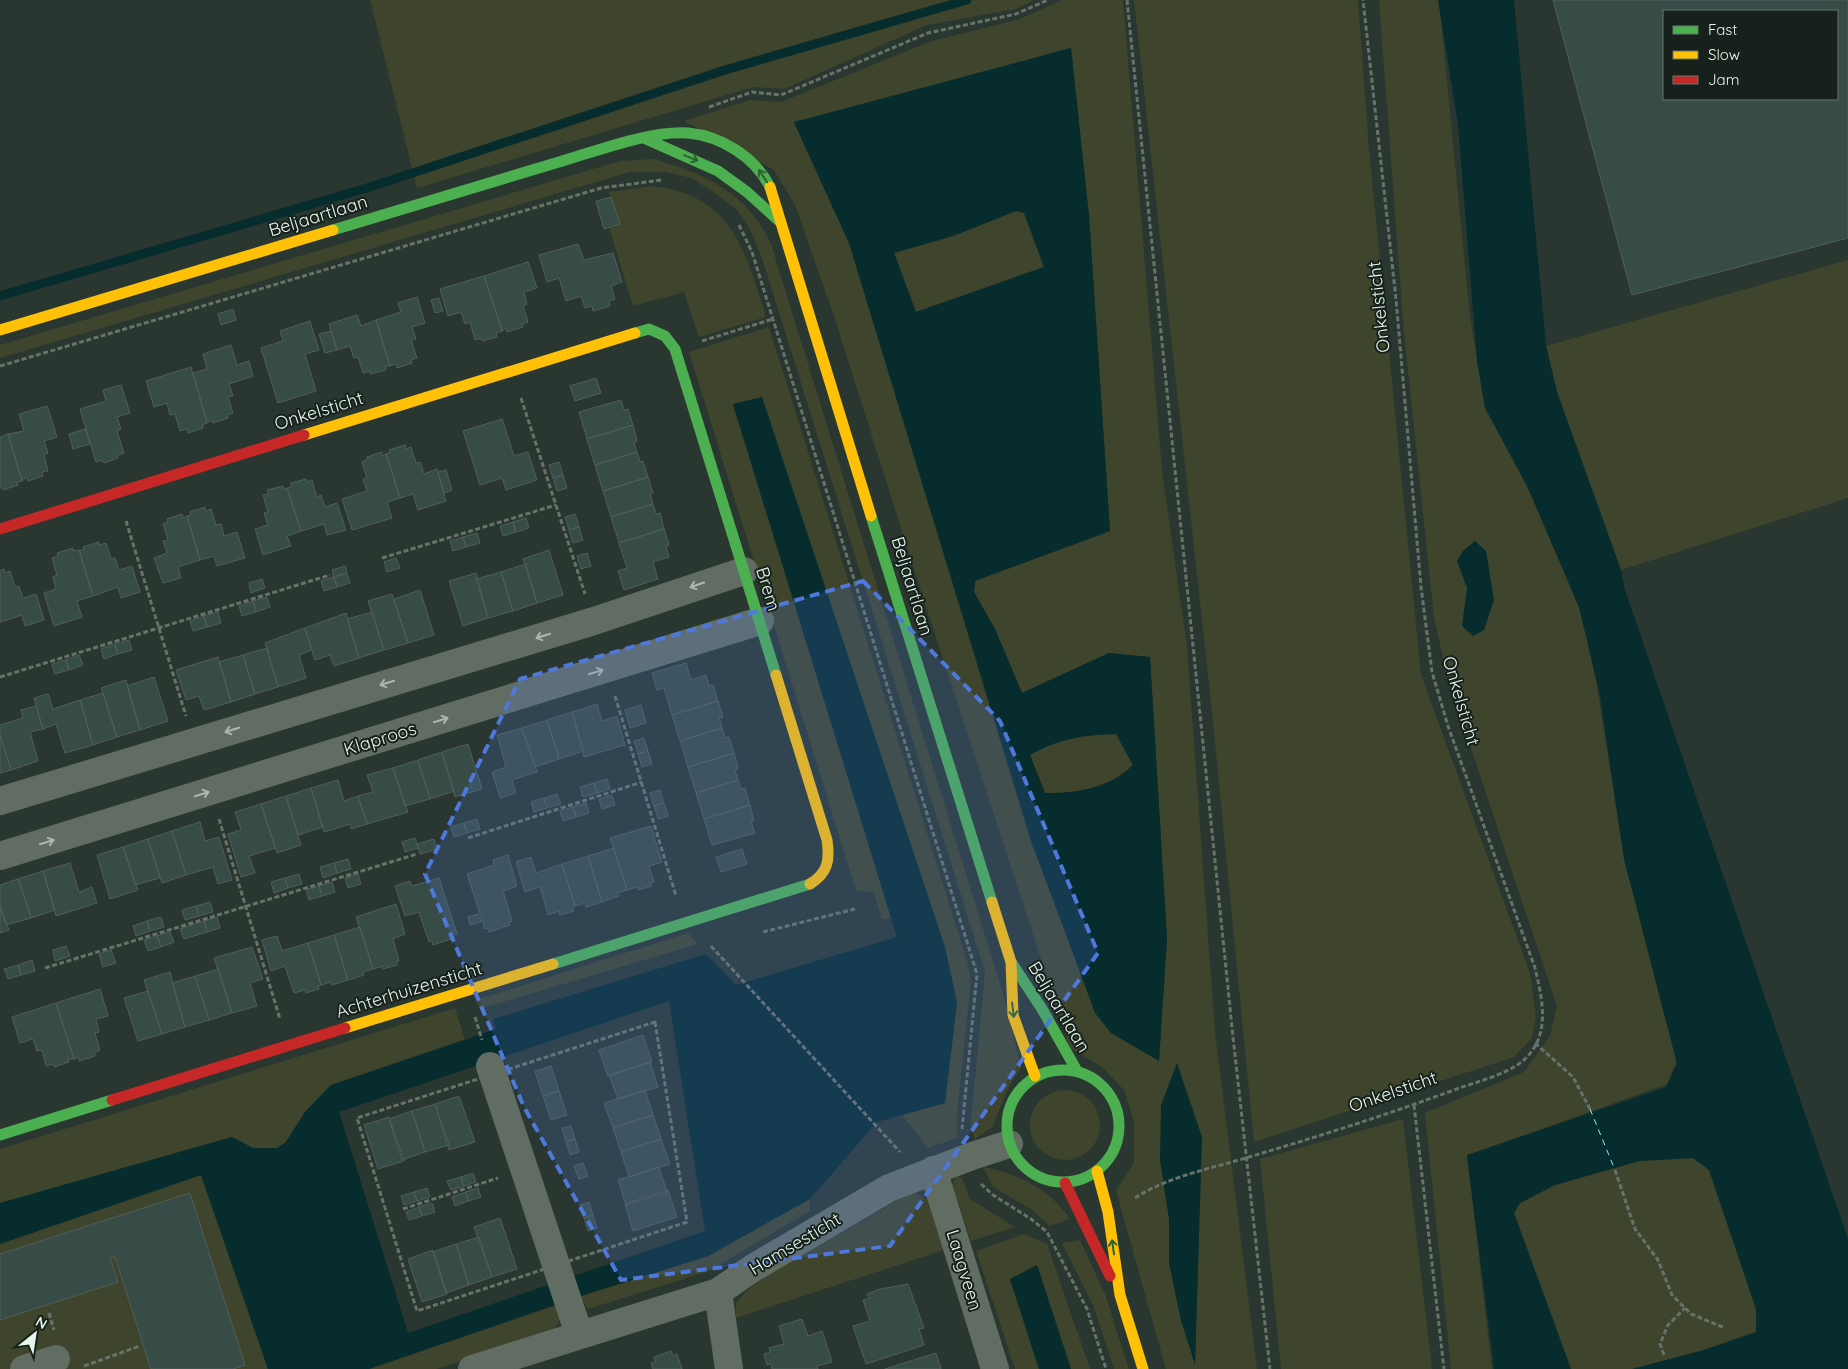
<svg xmlns="http://www.w3.org/2000/svg" width="1848" height="1369" viewBox="0 0 1848 1369" font-family="Quicksand,sans-serif">
<rect width="100%" height="100%" fill="#293730"/>
<path fill="#3e452c" fill-rule="evenodd" d="M370 0H1034L1016 9 927 25 784 89 753 87 417 188Z
M1062 0H1123L1162 471 1187 647 1215 1032 1257 1369H1166L1116 1191 1134 1163V1122L1124 1090 1102 1067 1070 1048 919 585 834 316 795 205 774 170 684 121 750 100 781 102 932 41 1020 19ZM1071 48 1089 215 1110 531 975 581 974 592 996 631 1022 693 1109 653 1150 657 1167 939 1159 1060 1032 846 849 243 794 123ZM1202 1137 1195 1363 1181 1320 1169 1263V1219Z
M1134 0H1358L1369 149 1421 675 1530 973 1536 1018 1532 1038 1514 1057 1254 1142 1211 702Z
M1379 0H1439L1470 317 1485 407 1533 497 1580 610 1597 686 1624 859 1678 1057 1667 1084 1467 1156 1492 1369H1451L1425 1113 1524 1072 1550 1036 1557 1006 1447 676 1434 617 1404 333Z
M653 159C700 172 745 191 768 238 773 247 775 258 778 267L1006 1003 1021 1068 1008 1088 993 1126 974 1140 971 1121 985 972 762 258 750 229 737 210 712 191 691 178 666 172H630L0 358V345L620 161Z
M652 186C733 195 745 251 766 317L699 337 684 292 633 306 609 227 619 224 609 192Z
M1016 211 1024 212 1044 267 916 312 894 253 953 236Z
M1848 260V498L1621 570 1557 392 1546 346Z
M769 327 968 964 971 980 957 1115V1138L928 1148 902 1115 945 1103 957 1002 762 397 733 405 891 918 882 920 874 893 856 890 689 352Z
M1116 734 1133 765C1109 788 1077 793 1045 793L1030 755C1061 738 1081 736 1116 734Z
M688 933 698 944 479 1009 476 1000Z
M455 1008 465 1040 331 1085 305 1112 286 1142 277 1148H253L232 1137 0 1203V1149Z
M1030 1125a35 35 0 1 1 70 0a35 35 0 1 1-70 0Z
M1403 1119 1432 1369H1281L1260 1159Z
M1693 1158 1709 1170 1756 1309V1332L1704 1350 1632 1369H1571L1514 1213 1520 1203 1555 1185 1639 1161Z
M983 1167C1017 1173 1051 1190 1070 1219L1050 1226 1031 1209 993 1187Z
M201 1175 268 1369H0V1244Z
M956 1176 962 1178 970 1199 1015 1227 971 1241 952 1185Z
M912 1192 928 1199 947 1249 736 1318V1303L751 1287 771 1273Z
M810 1199V1211L709 1271 588 1309 581 1296 708 1256Z
M1024 1234 1047 1244 1090 1369H1071L1037 1265 1010 1280 1039 1369H1015L976 1251Z
M1080 1240 1105 1294 1129 1369H1114L1093 1305 1062 1243Z
M557 1305 561 1317 554 1331 436 1369H369Z"/>
<path fill="#062c2e" fill-rule="evenodd" d="M1438 0H1514L1546 346 1557 392 1621 570 1625 590 1848 1239V1369H1632L1704 1350 1756 1332V1309L1709 1170 1693 1158 1639 1161 1555 1185 1520 1203 1514 1213 1571 1369H1494L1467 1155 1666 1087 1677 1064 1624 859 1599 690 1579 607 1527 486 1485 408 1477 361 1458 124Z
M1071 48 1089 216 1110 531 975 581 974 592 996 631 1022 693 1109 653 1150 657 1167 939 1159 1061 1111 1033 1095 1013 1033 846 849 243 794 122ZM1016 211 1024 213 1044 267 916 312 894 253 953 236ZM1116 734 1133 765C1111 788 1075 794 1045 793L1030 755C1060 738 1082 735 1116 734Z
M762 397 945 947 957 1002 945 1103 877 1122 810 1199 708 1256 581 1296 369 1369H268L201 1175 0 1244V1203L232 1137 253 1148H277L286 1142 305 1112 331 1085 496 1029 493 1019 706 954 736 985 897 937 733 404ZM669 1001 705 1231 408 1333 339 1112Z
M1475 541 1486 551 1494 600 1484 630 1473 636 1462 626 1467 588 1457 561 1463 551Z
M1177 1063 1202 1137 1195 1365 1181 1320 1169 1263V1219L1160 1160 1161 1105Z
M1037 1265 1071 1369H1039L1010 1279Z"/>
<g fill="none" stroke-linecap="round" stroke-linejoin="round">
<path stroke="#062c2e" stroke-width="9" d="M0 296 370 187 725 70 967 0"/>
<path stroke="#85f2fb" stroke-width="1" stroke-dasharray="6 5" stroke-linecap="butt" d="M1590 1109 1615 1170"/>
</g>
<path fill="#374c46" stroke="#515e5a" fill-rule="evenodd" d="M1553 0H1848V238L1632 295ZM1664 11H1837V99H1664Z
M611 197 620 224 604 229 596 201Z
M578 244 584 260 613 253 622 282 611 286 615 299 609 301 610 306 593 311 592 306 585 308 581 296 566 301 559 278 547 282 539 255Z
M528 262 537 288 524 292 527 304 523 306 528 322 522 324 523 327 507 332 506 328 502 331 484 276Z
M484 276 502 331 496 333 497 337 482 341 481 338 475 340 470 322 465 324 461 312 448 316 440 289Z
M417 297 425 323 412 327 416 339 411 340 417 358 411 360 412 363 397 368 396 364 390 366 376 320 401 312 398 303Z
M439 298 443 311 435 313 431 300Z
M233 309 236 320 221 325 218 314Z
M357 315 361 326 376 320 390 366H385L386 370 370 374V371L363 373 358 357 354 358 350 346 337 350 329 324Z
M310 321 319 350 305 354 316 391 278 403 261 348 283 341 280 331Z
M331 331 337 350 325 353 319 334Z
M231 345 237 365 249 361 253 376 229 384 233 396 228 397 233 413 227 415 228 418 213 423 212 420 207 423 193 373 207 369 203 354Z
M191 367 207 423 202 425 203 428 188 433 187 429 180 431 175 414 170 415 167 403 154 407 146 381Z
M596 378 601 393 575 401 570 386Z
M121 385 130 413 117 417 121 429 117 431 124 453 117 455 118 458 104 463 102 460 96 462 80 409 106 401 103 390Z
M621 400 624 410 628 409 633 425 587 439 579 412Z
M47 406 57 437 44 441 48 453 44 455 48 471 42 472 43 476 28 481 27 477 22 481 8 434 24 431 19 414Z
M502 419 514 456 528 452 537 480 506 490 502 478 480 485 463 431Z
M633 425 637 441 634 443 637 452 595 465 587 439Z
M85 429 90 444 73 449 69 434Z
M8 434 22 481 17 482 18 485 3 490 0 487V437Z
M405 445 406 449 411 447 416 463 420 462 424 474 437 469 446 501 418 510 413 494 400 498 386 454 390 453 389 450Z
M382 452V456L386 454 400 498 387 502 392 518 352 530 342 499 367 491 363 479 367 478 362 462 367 460V457Z
M637 452 640 462 643 461 648 477 603 491 595 465Z
M559 462 563 475 553 478 549 465Z
M446 470 452 490 444 493 438 472Z
M563 475 567 488 557 491 553 478Z
M648 477 653 493 650 494 653 504 611 517 603 491Z
M306 479 307 482 312 480 317 497 321 495 325 507 337 503 346 530 327 535 324 524 301 531 287 488 291 487V483Z
M283 486 284 489 287 488 301 531 287 536 291 546 263 555 255 529 268 525 264 513 268 512 263 495 269 494 267 490Z
M653 504 656 514 660 513 664 529 619 543 611 517Z
M205 507 206 511 211 509 216 525 221 524 224 536 237 532 245 558 217 566 214 556 200 560 187 516 191 515 190 512Z
M182 514 183 518 187 516 200 560 178 567 181 578 163 583 154 558 167 553 163 541 168 540 163 524 168 522 167 519Z
M575 514 579 527 569 530 565 517Z
M526 518 529 528 516 532 513 522Z
M513 522 516 532 503 536 500 526Z
M579 527 583 540 573 543 569 530Z
M664 529 669 545 666 546 669 557 653 562 658 579 624 590 618 571 627 568 619 543Z
M477 533 480 543 466 547 463 537Z
M463 537 466 547 453 551 450 541Z
M99 542V545L106 543 111 559 115 558 119 570 132 566 140 592 121 598 118 587 93 596 79 550H84L83 547Z
M73 548V551L79 550 93 596 77 601 82 617 54 626 44 593 56 589 53 577 57 575 52 558 58 556 57 553Z
M549 550 563 595 537 603 523 559Z
M587 553 591 566 581 569 577 556Z
M396 558 400 568 387 572 384 562Z
M526 564 537 603 513 611 501 572Z
M345 566 347 573 334 577 332 570Z
M4 569 5 573 10 571 15 587 19 586 23 598 36 594 44 620 25 626 22 615 0 622V571Z
M501 572 513 611 488 618 476 579Z
M347 573 350 583 337 587 334 577Z
M476 573 488 618 463 626 449 581Z
M334 577 337 587 324 591 321 581Z
M262 579 265 588 251 593 249 583Z
M420 590 434 635 408 643 394 599Z
M392 594 408 643 384 650 368 601Z
M267 597 270 607 256 612 253 601Z
M253 601 256 612 242 616 239 606Z
M218 612 221 623 207 627 204 616Z
M372 612 384 650 359 658 347 619Z
M346 613 359 658 334 666 330 655 315 660 305 628Z
M204 616 207 627 193 631 190 621Z
M305 628 312 650 299 655 306 678 278 687 265 643Z
M129 640 132 650 118 654 115 644Z
M115 644 118 654 104 659 101 649Z
M267 648 278 687 255 694 243 655Z
M79 655 83 665 69 670 66 660Z
M243 655 255 694 231 702 219 662Z
M218 657 231 702 204 710 199 696 186 700 176 670Z
M66 660 69 670 55 674 52 664Z
M686 663 691 680 706 675 709 686 713 685 718 701 672 715 664 688 657 690 652 673Z
M154 677 168 721 140 730 127 686Z
M126 680 140 730 117 737 101 688Z
M103 693 117 737 93 745 80 700Z
M48 694 53 709 80 700 93 745 65 753 56 724 43 729 34 698Z
M718 701 723 717 719 718 722 728 680 741 672 715Z
M597 704 602 721 617 716 625 745 584 757 572 712Z
M641 705 646 723 630 728 625 710Z
M36 706 43 729 30 732 38 761 11 770 0 735V725L23 718 21 710Z
M572 712 584 751 559 759 547 720Z
M547 720 559 759 535 767 522 728Z
M522 728 537 772 512 780 516 793 500 798 492 772 506 767 497 735Z
M722 728 725 738 729 737 734 753 688 767 680 741Z
M0 735 11 770 0 773Z
M644 738 648 751 638 754 634 741Z
M468 744 482 789 455 797 442 752Z
M648 751 652 764 642 767 638 754Z
M442 752 454 791 430 799 418 760Z
M734 753 738 769 735 770 738 780 696 793 688 767Z
M418 760 430 799 405 806 393 768Z
M393 768 408 812 367 824 358 796 373 792 367 775Z
M607 779 610 789 597 793 594 783Z
M338 780 344 801 358 796 367 824 351 829 350 824 324 832 311 788Z
M738 780 741 789 745 788 750 805 704 819 696 793Z
M594 783 597 793 583 797 580 787Z
M311 788 323 827 298 835 286 796Z
M660 790 664 803 654 806 650 793Z
M557 794 561 804 547 808 544 798Z
M612 795 615 805 602 809 599 799Z
M286 796 301 845 277 853 261 804Z
M544 798 547 808 534 812 531 802Z
M586 803 589 813 576 817 573 807Z
M664 803 668 816 658 819 654 806Z
M261 804 275 848 249 856 255 873 241 877 228 834 241 830 235 812Z
M750 805 754 821 751 822 755 833 712 845 704 819Z
M573 807 576 817 563 821 560 811Z
M477 819 480 829 467 833 464 823Z
M200 822 205 841 219 837 232 880 218 884 213 867 186 875 172 831Z
M464 823 467 833 454 837 451 827Z
M651 826 662 862 649 866 654 882 650 883 652 886 638 890 637 887 627 890 610 838Z
M172 831 186 875 162 883 148 839Z
M415 838 418 848 405 852 402 842Z
M148 839 160 878 135 885 123 847Z
M434 839 437 849 420 854 417 844Z
M123 847 138 890 110 899 97 855Z
M614 848 627 890 617 893 619 896 602 902 588 856Z
M742 849 747 864 721 872 716 857Z
M508 855 517 886 503 891 512 921 509 922 510 925 489 932 488 928 485 929 467 874 494 865 493 860Z
M588 856 602 902 586 907 585 903 575 906 562 864Z
M531 857 536 873 562 864 575 906 573 907 574 911 560 915 559 911 548 915 540 887 525 892 516 862Z
M348 859 351 869 337 873 334 863Z
M70 863 79 892 92 887 97 903 56 916 43 871Z
M334 863 337 873 323 878 320 867Z
M43 871 55 910 31 918 18 879Z
M299 874 302 884 288 888 285 878Z
M358 874 361 884 348 888 345 878Z
M285 878 288 888 274 893 271 882Z
M439 878 457 934 453 935 454 938 433 945 432 941 429 942 419 912 405 916 395 886 410 881 412 886Z
M18 879 31 918 6 925 0 906V885Z
M332 882 335 892 322 896 319 886Z
M319 886 322 896 309 900 306 890Z
M210 902 213 912 199 916 196 906Z
M396 904 405 934 393 939 399 961 396 962 397 965 383 969V966L373 969 356 917Z
M0 906 9 930 0 933Z
M196 906 199 916 185 920 182 910Z
M478 914 481 922 470 925 468 917Z
M161 917 164 927 150 931 147 921Z
M217 917 220 928 207 932 204 921Z
M147 921 150 931 136 936 133 926Z
M204 921 207 932 184 939 180 929Z
M360 927 373 969 363 972 364 975 348 980 334 935Z
M170 932 174 942 161 947 157 936Z
M334 935 348 980 332 985 331 982 321 985 308 943Z
M157 936 161 947 148 951 144 940Z
M277 936 282 951 308 943 321 985 318 986 319 989 306 993 305 990 294 993 285 966 271 971 262 940Z
M66 946 70 956 55 961 53 950Z
M252 947 263 979 250 983 257 1006 232 1013 214 958Z
M111 950 116 963 103 967 99 954Z
M32 960 35 971 21 975 18 965Z
M18 965 21 975 8 979 4 969Z
M219 969 232 1013 209 1020 195 976Z
M170 972 185 1027 162 1034 144 980Z
M195 976 209 1020 185 1027 172 983Z
M100 989 108 1016 96 1019 99 1032 95 1033 100 1050 94 1053 95 1056 79 1061V1057L74 1059 56 1003Z
M148 991 162 1034 138 1041 124 998Z
M56 1003 74 1059H68L69 1062 54 1067 53 1064 46 1066 42 1050 37 1051 33 1039 20 1043 12 1017Z
M643 1035 652 1062 608 1076 599 1050Z
M650 1062 658 1087 618 1099 609 1075Z
M551 1066 559 1091 543 1096 535 1071Z
M645 1090 653 1115 613 1128 604 1103Z
M559 1091 567 1115 551 1120 543 1096Z
M459 1096 475 1142 449 1150 435 1104Z
M435 1104 449 1145 425 1152 412 1111Z
M412 1111 425 1152 402 1160 389 1119Z
M653 1115 661 1139 621 1152 613 1128Z
M389 1117 404 1161 378 1169 364 1125Z
M571 1126 575 1139 566 1142 562 1128Z
M575 1139 579 1152 570 1155 566 1142Z
M661 1139 670 1164 629 1177 621 1152Z
M583 1163 588 1176 579 1179 574 1166Z
M659 1167 667 1192 626 1205 618 1180Z
M473 1173 476 1182 464 1186 461 1177Z
M461 1177 464 1186 451 1190 447 1181Z
M427 1188 430 1197 417 1201 414 1192Z
M478 1188 481 1197 468 1201 466 1192Z
M668 1190 677 1217 633 1231 625 1204Z
M414 1192 417 1201 404 1205 401 1196Z
M466 1192 468 1201 455 1206 452 1197Z
M190 1193 245 1365 233 1369H151L115 1257 110 1258 118 1282 0 1320V1254Z
M589 1202 593 1215 584 1218 580 1205Z
M432 1203 435 1212 422 1216 419 1207Z
M419 1207 422 1216 409 1220 406 1212Z
M593 1215 597 1228 588 1231 584 1218Z
M500 1218 517 1269 492 1277 474 1227Z
M479 1237 492 1277 469 1285 456 1244Z
M456 1244 469 1285 446 1293 433 1252Z
M433 1250 447 1294 422 1302 408 1259Z
M908 1284 924 1328 919 1329 924 1345 866 1364 853 1326 870 1321 863 1300 870 1298 867 1294 880 1289Z
M802 1319 808 1336 822 1331 832 1362 817 1366 818 1369H772L771 1364 767 1365 764 1354 770 1352 769 1348 784 1344 779 1326Z
M671 1351 673 1356 677 1354 682 1369H653L651 1363 655 1362 654 1357Z
M936 1353 941 1369H885Z"/>
<g fill="none" stroke-linecap="round" stroke-linejoin="round">
<path stroke="#677269" stroke-width="3" stroke-dasharray="5 2.5" stroke-linecap="butt" d="M1127 0 1233 1037 1270 1369
M709 107 752 92 781 95 928 33 1016 14 1048 0
M739 225 752 252 977 974 962 1129
M702 341 773 319
M0 366 601 188 662 180
M521 398 585 594
M126 521 186 716
M382 558 556 505
M0 677 330 575
M615 696 676 896
M219 819 280 1019
M468 838 642 782
M763 932 855 909
M711 946 900 1152
M45 968 417 854
M475 1017 482 1040
M655 1022 687 1222 417 1311 357 1118Z
M1535 1043 1573 1077 1590 1109
M1414 1105 1444 1369
M1615 1170 1635 1229 1658 1260 1672 1295 1691 1314 1725 1328
M981 1184 993 1195 1031 1219 1047 1232 1087 1309 1106 1369
M1135 1198C1169 1176 1210 1169 1249 1157 1317 1137 1386 1115 1454 1090 1475 1082 1510 1074 1526 1058 1551 1033 1542 998 1535 968L1448 726 1432 672 1421 587 1396 299 1363 0
M403 1209 498 1178
M49 1313 54 1330
M1664 1355 1660 1344 1668 1325 1685 1308
M84 1366 140 1346"/>
<path stroke="#616d62" stroke-width="28" d="M0 801 594 621 744 571
M0 856 760 621
M490 1066 579 1334
M933 1170 995 1369
M718 1292 729 1369
M24 1369 56 1359
M472 1369 718 1292 753 1268 889 1188 972 1156 1009 1144"/>
<path stroke="#4caf50" stroke-width="11" d="M646 139 718 171 747 192 779 221
M333 230C408 208 483 185 559 162 594 152 651 130 688 133 721 136 755 157 770 187
M635 333 649 329 665 336 675 349 776 675
M871 516 992 902
M1011 962 1042 1009 1077 1071
M553 964 810 884
M1007 1126a56 56 0 1 1 112 0a56 56 0 1 1-112 0Z
M0 1135 112 1100"/>
<path stroke="#ffc107" stroke-width="11" d="M770 187 871 516
M0 330 333 230
M304 435 635 333
M776 675 827 840C830 860 828 873 810 884
M992 902 1011 962 1013 1015 1035 1076
M345 1028 553 964
M1097 1171 1108 1212 1120 1295 1143 1369"/>
<path stroke="#c62828" stroke-width="11" d="M0 529 304 435
M112 1100 345 1028
M1065 1183 1110 1276"/>
</g>
<defs><path id="oneway-shaft" d="M-6 0H5M1.5-3L5.5 0L1.5 3" fill="none" stroke-width="1.6" stroke-linecap="round" stroke-linejoin="round" transform="scale(1.25)"/></defs>
<g stroke="#2e6133">
<use href="#oneway-shaft" transform="translate(691 158) rotate(22)"/>
<use href="#oneway-shaft" transform="translate(763 176) rotate(-124)"/>
<use href="#oneway-shaft" transform="translate(1013 1010) rotate(83)"/>
<use href="#oneway-shaft" transform="translate(1113 1247) rotate(-98)"/>
</g>
<g stroke="#aab8ae">
<use href="#oneway-shaft" transform="translate(697 585) rotate(161)"/>
<use href="#oneway-shaft" transform="translate(543 636) rotate(163)"/>
<use href="#oneway-shaft" transform="translate(596 672) rotate(-17)"/>
<use href="#oneway-shaft" transform="translate(387 683) rotate(163)"/>
<use href="#oneway-shaft" transform="translate(441 720) rotate(-17)"/>
<use href="#oneway-shaft" transform="translate(232 730) rotate(163)"/>
<use href="#oneway-shaft" transform="translate(202 794) rotate(-17)"/>
<use href="#oneway-shaft" transform="translate(47 842) rotate(-17)"/>
</g>
<path fill="#4f78dd" fill-opacity="0.2" stroke="#4f78dd" stroke-width="4" stroke-dasharray="10 6" stroke-linejoin="round" d="M863 581 1000 721 1098 953 890 1246 621 1280 524 1107 425 874 520 679Z"/>
<g text-anchor="middle" stroke-width="4" stroke-linejoin="round" paint-order="stroke">
<g font-size="18" fill="#e5f5ec" stroke="#16211b">
<text transform="translate(318 216) rotate(-17)" y="6">Beljaartlaan</text>
<text transform="translate(1379 307) rotate(-96)" y="6">Onkelsticht</text>
<text transform="translate(319 411) rotate(-17)" y="6">Onkelsticht</text>
<text transform="translate(912 586) rotate(73)" y="6">Beljaartlaan</text>
<text transform="translate(768 589) rotate(73)" y="6">Brem</text>
<text transform="translate(1461 701) rotate(74)" y="6">Onkelsticht</text>
<text transform="translate(380 739) rotate(-17)" y="6">Klaproos</text>
<text transform="translate(409 990) rotate(-17)" y="6">Achterhuizensticht</text>
<text transform="translate(1059 1007) rotate(59)" y="6">Beljaartlaan</text>
<text transform="translate(1393 1092) rotate(-19)" y="6">Onkelsticht</text>
<text transform="translate(795 1244) rotate(-31)" y="6">Hamsesticht</text>
<text transform="translate(964 1270) rotate(73)" y="6">Laagveen</text>
</g>
</g>
<rect x="1663" y="10" width="175" height="90" fill="#16211b" stroke="#69766f"/>
<rect x="1673" y="26" width="25" height="8" fill="#4caf50" stroke="#69766f"/>
<text x="1708" y="35" font-size="15" fill="#e5f5ec">Fast</text>
<rect x="1673" y="51" width="25" height="8" fill="#ffc107" stroke="#69766f"/>
<text x="1708" y="60" font-size="15" fill="#e5f5ec">Slow</text>
<rect x="1673" y="76" width="25" height="8" fill="#c62828" stroke="#69766f"/>
<text x="1708" y="85" font-size="15" fill="#e5f5ec">Jam</text>
<g transform="translate(35 1334) rotate(30)" stroke="#16211b" stroke-width="4" paint-order="stroke">
<path d="M0-4L9 19L0 12L-9 19Z" fill="#e5f5ec"/>
<text y="-8" font-size="14" font-weight="bold" text-anchor="middle" fill="#e5f5ec">N</text>
</g>
</svg>
